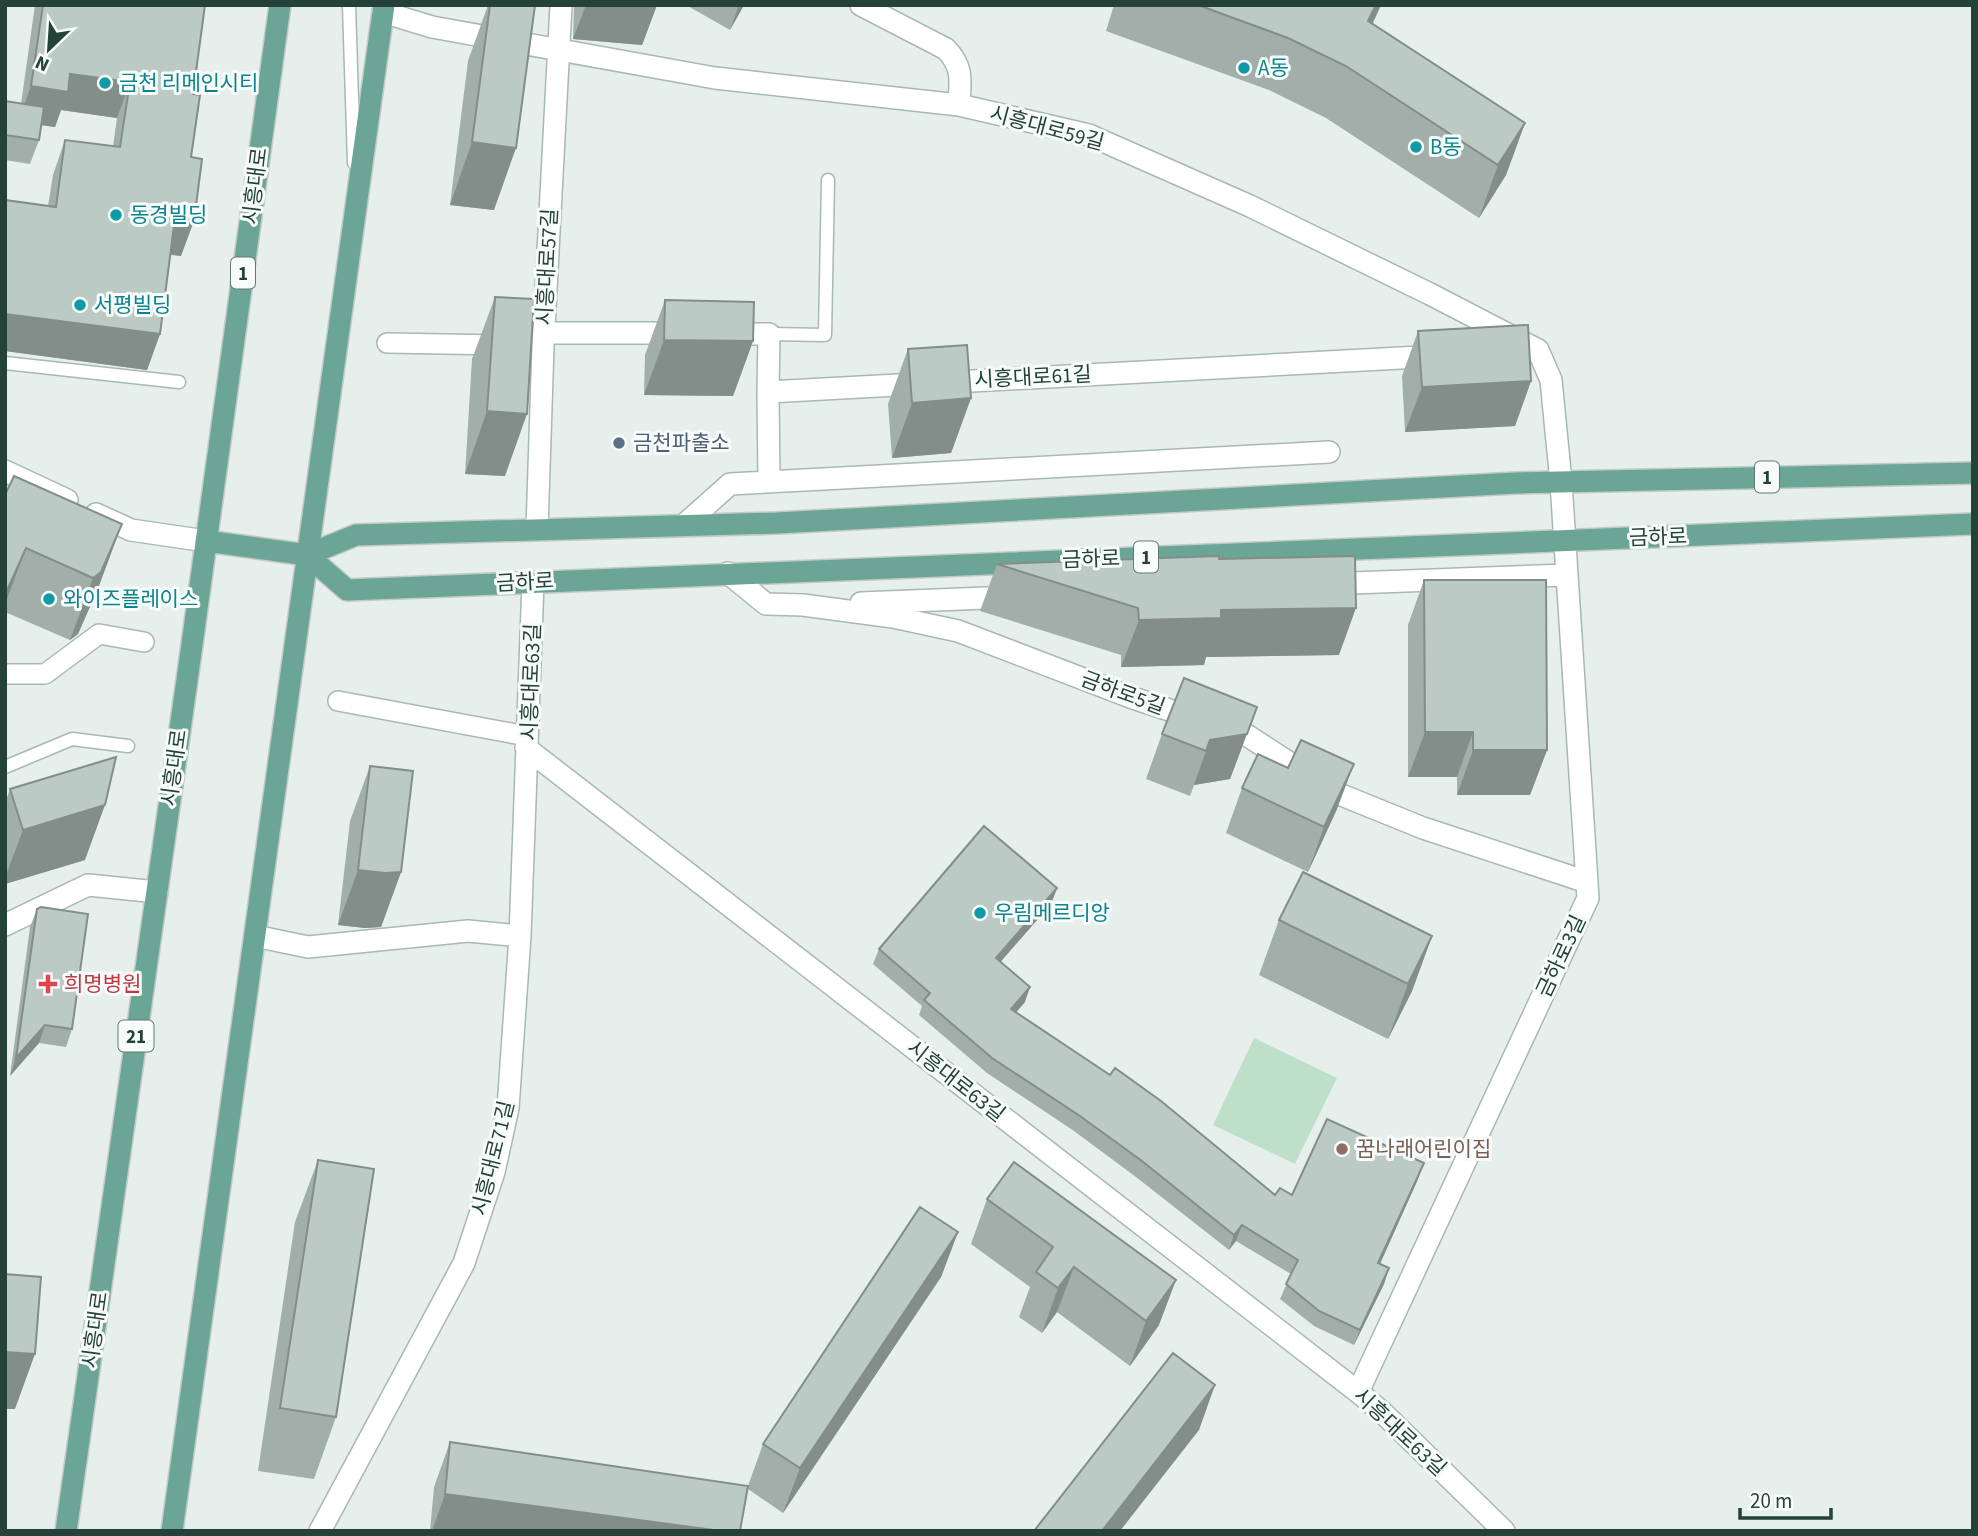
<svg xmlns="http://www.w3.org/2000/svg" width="1978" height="1536" viewBox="0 0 1978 1536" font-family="'Source Sans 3','Noto Sans KR',sans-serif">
<rect width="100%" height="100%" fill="#e6efeb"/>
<path fill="#bfe0c8" d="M1254 1038 1337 1078 1295 1164 1213 1125Z"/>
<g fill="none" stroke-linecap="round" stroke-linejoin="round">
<defs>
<path id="service" d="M349 5 354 163
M769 334 825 335 828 180
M5 363 179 382
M5 767 72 739 128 746"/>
<path id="pedestrian" d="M387 343 501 345
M5 674H45L99 634 144 642
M338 701 527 736"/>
<path id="minor" d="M861 5 946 49C964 68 960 80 959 105
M383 12 432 27 715 78 959 105 1089 135 1250 206 1430 294 1538 350 1551 380 1561 482 1588 898 1358 1392
M544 333H682
M725 334H769L768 392 1438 356
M768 392 769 482
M684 525 730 484 1329 452
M537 529 543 346 561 5
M728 573 766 604 803 605 893 617 958 631 1133 698 1248 736 1334 792 1423 828 1587 882
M1326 584 1566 575
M861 603 1011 597
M526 748 1358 1392 1382 1412 1504 1531
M5 925 88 885 157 892
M255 936 308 947 468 931 520 936
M320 1531 464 1263 494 1172 508 1108 520 936 533 582"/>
<path id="secondary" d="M5 471 67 500
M96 514 131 530 206 541"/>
<path id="primary" d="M206 541 307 555 356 535 777 523 1516 483 1973 473
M307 555 347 590 1973 524
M66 1531 190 659 280 5
M172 1531 384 5"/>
</defs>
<use href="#service" stroke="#a8b8b2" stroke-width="15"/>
<use href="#pedestrian" stroke="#a8b8b2" stroke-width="22"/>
<use href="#minor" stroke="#a8b8b2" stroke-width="24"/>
<use href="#secondary" stroke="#a4bbb3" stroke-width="24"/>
<use href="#primary" stroke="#c2cac8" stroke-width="24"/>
<use href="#service" stroke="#fff" stroke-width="12"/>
<use href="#pedestrian" stroke="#fff" stroke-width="19"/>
<use href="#minor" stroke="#fff" stroke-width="21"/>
<use href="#secondary" stroke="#fff" stroke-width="21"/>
<use href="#primary" stroke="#6aa596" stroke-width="21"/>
</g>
<path fill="#a1aea9" d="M35 5H205L193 94 191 157 181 256 170 255 160 334 147 370 5 351V200L48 206 53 175 65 140 113 146 117 118 61 110 55 127 41 125 39 140 30 164 5 160V101L21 104Z
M488 5H535L494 210 450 205 468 61Z
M574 5H657L642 45 573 39Z
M686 5H744L730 30Z
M1114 5H1381L1373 23 1525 123 1506 175 1479 218 1326 118 1269 90 1106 31Z
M495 297 505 476 465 474 472 359Z
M665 300 753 341 733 396 644 395 645 355Z
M1418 331 1531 381 1515 426 1405 432 1402 376Z
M908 349 971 398 951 453 892 458 888 404Z
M14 476 99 586 78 634 70 640 5 612V495Z
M1219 559 1339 655 1206 657 1204 665 1121 667V655L980 611 997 564Z
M1424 580 1547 750 1530 795H1457V777H1408V625Z
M1257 707 1230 779 1194 785 1190 796 1146 779 1162 734Z
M370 766 401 872 381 927 365 928 338 925 350 821Z
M1242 788 1337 809 1308 872 1226 833Z
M10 789 85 860 5 884V803Z
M1057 888 1051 904 1000 962 1025 1002 1016 1012 1275 1195H1292L1418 1179 1380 1264 1389 1268 1384 1284 1354 1345 1314 1326 1280 1299 1291 1274 1236 1241 1229 1250 1136 1177 1074 1131 987 1073 919 1015 922 1006 873 964 879 949Z
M37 909 72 1029 66 1047 39 1043 10 1076 30 927Z
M1279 920 1432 936 1412 991 1388 1039 1259 975Z
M318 1160 336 1417 314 1479 258 1471 295 1222Z
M987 1199 1159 1325 1130 1366 1057 1312 1042 1333 1019 1317 1030 1287 971 1244Z
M958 1232 941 1277 783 1513 748 1489 740 1531H430L434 1487 450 1442 748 1486 763 1444Z"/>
<path fill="#838d89" d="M586 5H657L642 45 573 39Z
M739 5H744L730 30Z
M1376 5H1381L1349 73 1368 21Z
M70 74 130 82 117 118 61 110 55 127 18 122 31 86Z
M1525 123 1506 175 1479 218 1498 165Z
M472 142 516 148 494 210 450 205Z
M175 218 194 221 181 256 162 253Z
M5 314 160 334 147 370 5 351Z
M664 340 753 341 733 396 644 395Z
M1531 381 1515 426 1405 432 1422 387Z
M971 398 951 453 892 458 912 403Z
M487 411 527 414 505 476 465 474Z
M122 524 99 586 78 634 70 640 93 578Z
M26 548 5 604V595Z
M1356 608 1339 655 1206 657 1204 665 1121 667 1139 620 1221 610Z
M1257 707 1230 779 1194 785 1190 796 1210 740Z
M1425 732H1473L1457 777H1408Z
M1473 750H1547L1530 795H1457Z
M1354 764 1337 809 1308 872 1324 827Z
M105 805 85 860 5 884V878L23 830Z
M358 870 401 872 381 927 365 928 338 925Z
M1057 888 1051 904 990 974 996 958Z
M1432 936 1412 991 1388 1039 1408 984Z
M1030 987 1025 1002 1006 1024 1011 1009Z
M45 1025 39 1043 10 1076 16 1058Z
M1424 1163 1418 1179 1373 1279 1378 1263Z
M1242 1225 1236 1241 1229 1250 1234 1235Z
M958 1232 941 1277 783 1513 800 1468Z
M1074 1267 1057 1312 1042 1333 1058 1288Z
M1389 1268 1384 1284 1354 1345 1360 1330Z
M1176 1280 1159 1325 1130 1366 1146 1321Z
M5 1352 35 1354 15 1409H5Z
M1215 1385 1199 1430 1120 1531H1102Z
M445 1494 721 1531H432Z"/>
<path fill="#bbcac4" stroke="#838d89" stroke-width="2" d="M43 5H205L193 94 200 95 191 157 202 159 194 221 175 218 160 334 5 314V200L56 207 65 140 120 147 130 82 70 74 68 92 31 86Z
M490 5H535L516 148 472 142Z
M1198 5H1376L1368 21 1525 123 1498 165 1346 66 1288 38Z
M5 101 44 107 39 140 5 135Z
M495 297 534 299 527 414 487 411Z
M665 300 754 302 753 341 664 340Z
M1528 325 1531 381 1422 387 1418 331Z
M967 345 971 398 912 403 908 349Z
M14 476 122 524 101 572 93 578 26 548 5 595V495Z
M1219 556V559L1355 556 1356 608 1221 610V618L1139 620 1138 608 997 564Z
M1424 580H1546L1547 750H1473V732H1425Z
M1184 678 1257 707 1247 734 1210 740 1206 751 1162 734Z
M1301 740 1354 764 1324 827 1242 788 1258 754 1288 768Z
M116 757 105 805 23 830 10 789Z
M370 766 413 771 401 872 385 873 358 870Z
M984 826 1057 888 996 958 1030 987 1011 1009 1110 1075 1115 1068 1161 1101 1275 1195 1280 1188 1292 1195 1327 1119 1424 1163 1378 1263 1389 1268 1360 1330 1319 1311 1286 1284 1298 1260 1242 1225 1234 1235 1142 1161 1080 1116 992 1058 924 1000 930 993 879 949Z
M1303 872 1432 936 1408 984 1279 920Z
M41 907 88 914 72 1029 45 1025 16 1058 37 909Z
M318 1160 374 1169 336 1417 280 1408Z
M1014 1162 1176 1280 1146 1321 1074 1267 1058 1288 1036 1272 1053 1247 987 1199Z
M920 1207 958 1232 800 1468 763 1444Z
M5 1274 41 1277 35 1354 5 1352Z
M1173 1353 1215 1385 1102 1531H1034Z
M450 1442 748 1486 740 1531H721L445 1494Z"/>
<g fill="#0f9aa8" stroke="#f7fbf9" stroke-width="2.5">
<circle cx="1244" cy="68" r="7"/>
<circle cx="105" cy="83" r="7"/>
<circle cx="1416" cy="147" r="7"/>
<circle cx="116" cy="215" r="7"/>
<circle cx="80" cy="305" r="7"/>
<circle cx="49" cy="599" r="7"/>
<circle cx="980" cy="913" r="7"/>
</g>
<circle fill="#5c6f8a" stroke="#f7fbf9" stroke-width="2.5" cx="619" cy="443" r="7"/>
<path fill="#e0444e" stroke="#f7fbf9" stroke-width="2.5" d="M44.5 973.5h7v7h7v7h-7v7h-7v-7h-7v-7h7z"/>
<circle fill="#8d6e63" stroke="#f7fbf9" stroke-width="2.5" cx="1342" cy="1149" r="7"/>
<g text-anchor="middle" stroke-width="6" stroke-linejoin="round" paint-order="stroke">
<g fill="#f7fbf9" stroke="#637a73" stroke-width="2">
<rect x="231" y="257.5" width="24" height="31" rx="5"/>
<rect x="1755" y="461.5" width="24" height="31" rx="5"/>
<rect x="1134" y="541.5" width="24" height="31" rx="5"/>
<rect x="118.5" y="1020.5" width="35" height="31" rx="5"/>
</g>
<g font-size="19" font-weight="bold" fill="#24423a">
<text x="243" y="280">1</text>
<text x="1767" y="484">1</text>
<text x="1146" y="564">1</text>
<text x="136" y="1043">21</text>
</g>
<g font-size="21" fill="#0d838f" stroke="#f7fbf9" text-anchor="start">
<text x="1258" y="75">A동</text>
<text x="119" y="90">금천 리메인시티</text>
<text x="1430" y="154">B동</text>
<text x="130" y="222">동경빌딩</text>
<text x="94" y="312">서평빌딩</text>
<text x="63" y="606">와이즈플레이스</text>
<text x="994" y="920">우림메르디앙</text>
</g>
<g font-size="21" fill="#24423a" stroke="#f7fbf9">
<text transform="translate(1047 128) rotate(15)" y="7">시흥대로59길</text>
<text transform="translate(255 186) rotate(-83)" y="7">시흥대로</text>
<text transform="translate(547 267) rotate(-87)" y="7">시흥대로57길</text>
<text transform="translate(1033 377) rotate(-3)" y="7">시흥대로61길</text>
<text transform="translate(1658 537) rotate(-2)" y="7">금하로</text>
<text transform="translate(1091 559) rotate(-2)" y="7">금하로</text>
<text transform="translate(525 582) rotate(-3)" y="7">금하로</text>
<text transform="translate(531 682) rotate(-88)" y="7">시흥대로63길</text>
<text transform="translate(1123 693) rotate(20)" y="7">금하로5길</text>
<text transform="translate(174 768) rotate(-82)" y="7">시흥대로</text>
<text transform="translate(1561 956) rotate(-65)" y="7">금하로3길</text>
<text transform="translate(956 1081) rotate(38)" y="7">시흥대로63길</text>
<text transform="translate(493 1158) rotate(-76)" y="7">시흥대로71길</text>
<text transform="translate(95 1330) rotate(-82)" y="7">시흥대로</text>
<text transform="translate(1400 1432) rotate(43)" y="7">시흥대로63길</text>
</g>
<g font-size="21" fill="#4e5e75" stroke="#f7fbf9" text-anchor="start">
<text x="633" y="450">금천파출소</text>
</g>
<g font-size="21" fill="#be3a42" stroke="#f7fbf9" text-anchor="start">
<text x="64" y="991">희명병원</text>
</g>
<g font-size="21" fill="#785e54" stroke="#f7fbf9" text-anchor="start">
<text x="1356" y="1156">꿈나래어린이집</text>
</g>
</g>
<rect width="1978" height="1536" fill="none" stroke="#24423a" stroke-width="14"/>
<g transform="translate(49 49) rotate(205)" stroke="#f7fbf9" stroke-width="5" paint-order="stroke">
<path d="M0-5L12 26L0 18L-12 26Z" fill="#24423a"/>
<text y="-10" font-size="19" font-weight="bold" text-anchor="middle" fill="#24423a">N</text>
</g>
<path d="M1740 1508v10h91v-10" fill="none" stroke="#24423a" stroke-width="3.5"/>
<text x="1750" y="1508" font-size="21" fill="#24423a" stroke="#f7fbf9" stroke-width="5" paint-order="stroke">20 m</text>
</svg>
